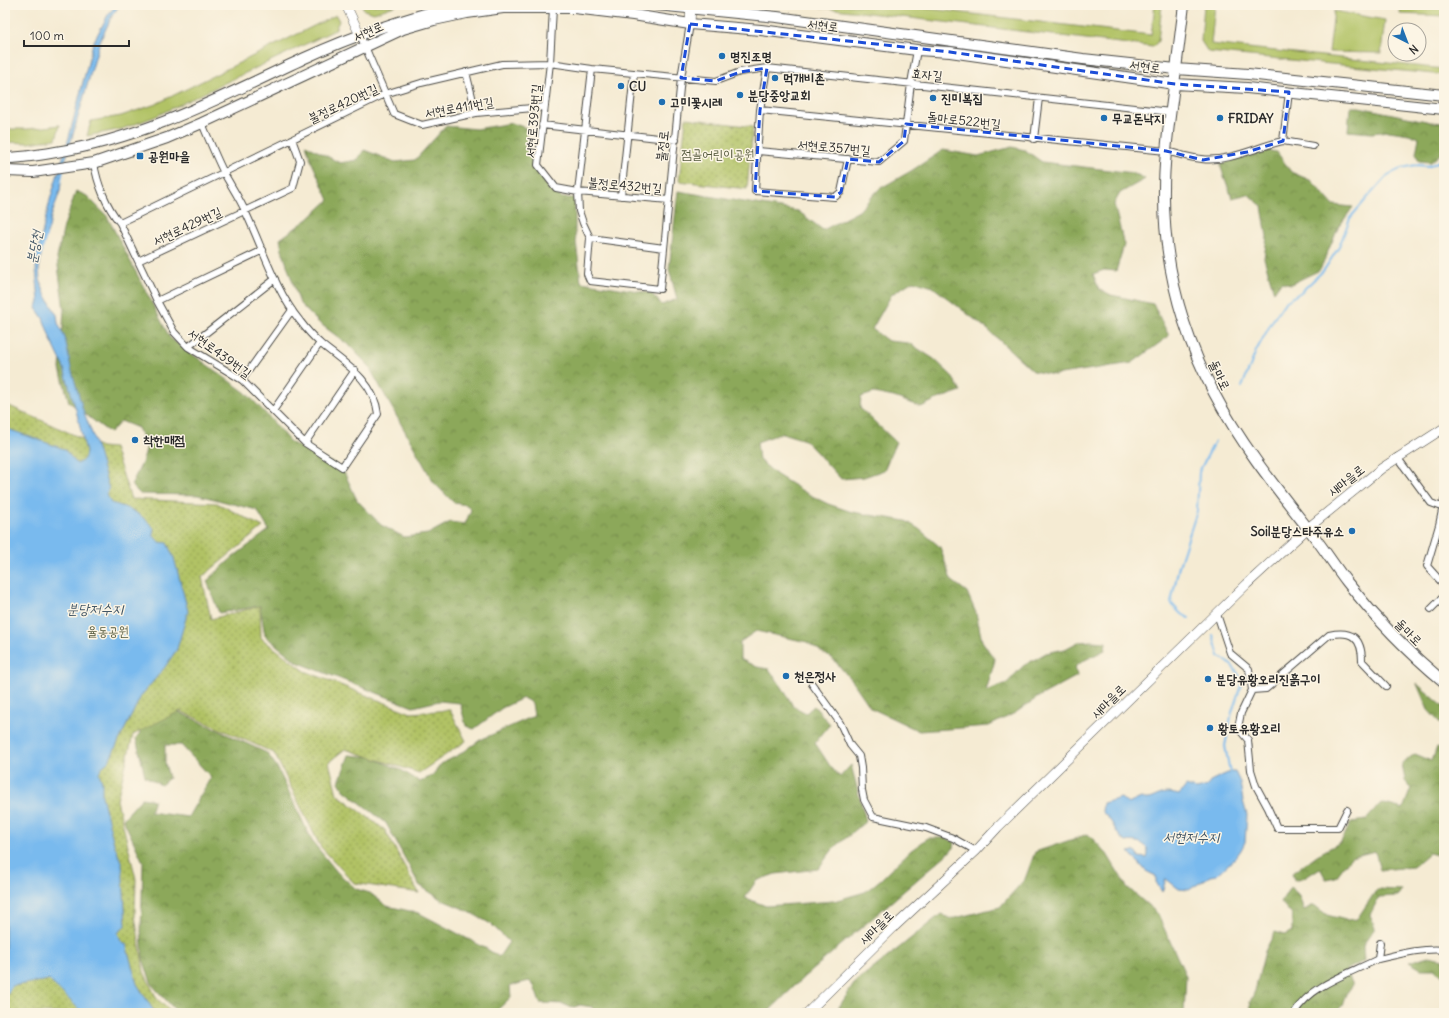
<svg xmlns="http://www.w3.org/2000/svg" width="1449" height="1018" viewBox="0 0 1449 1018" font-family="Delius,'Poor Story',sans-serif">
<defs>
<pattern id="forest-crowns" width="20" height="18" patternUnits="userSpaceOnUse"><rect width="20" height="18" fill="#8ca85a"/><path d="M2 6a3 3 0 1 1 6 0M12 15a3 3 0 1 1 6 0" fill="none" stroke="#73894b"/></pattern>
<pattern id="park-dots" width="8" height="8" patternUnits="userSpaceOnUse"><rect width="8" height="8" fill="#b1c265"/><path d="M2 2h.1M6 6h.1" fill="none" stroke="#909e53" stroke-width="1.8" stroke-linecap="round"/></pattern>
</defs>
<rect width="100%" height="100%" fill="#fcf5e5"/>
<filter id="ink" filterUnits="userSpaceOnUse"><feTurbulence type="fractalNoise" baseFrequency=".025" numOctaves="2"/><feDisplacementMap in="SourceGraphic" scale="8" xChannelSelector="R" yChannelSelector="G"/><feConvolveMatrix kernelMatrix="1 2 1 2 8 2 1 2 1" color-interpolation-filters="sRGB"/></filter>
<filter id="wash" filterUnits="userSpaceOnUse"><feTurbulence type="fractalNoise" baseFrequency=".012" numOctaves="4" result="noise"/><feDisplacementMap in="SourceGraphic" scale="16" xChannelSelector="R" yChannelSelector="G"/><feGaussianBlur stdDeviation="0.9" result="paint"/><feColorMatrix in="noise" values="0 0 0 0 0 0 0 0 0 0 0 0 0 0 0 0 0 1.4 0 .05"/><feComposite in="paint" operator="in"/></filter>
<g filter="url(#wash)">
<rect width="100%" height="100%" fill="#f5ebd3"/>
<path fill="#b1c265" stroke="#6e7648" d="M362 5H397L374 13 364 10Z
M801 5H896L1151 35 1155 5H1162L1158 41 1153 47Z
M1204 5H1215L1211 44 1444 69V75L1208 52 1201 41Z
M1401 5H1444V16L1400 14Z
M1334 11 1385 20 1381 53 1329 52Z
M336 15 339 21 335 30 154 117 122 129 87 136 91 121 121 116 156 104Z
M60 125 56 139 29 143 5 142V129H28Z"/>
<path fill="url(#forest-crowns)" stroke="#5c6a42" d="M1350 107H1359L1431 122 1444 123V151L1431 162 1419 161 1416 153 1419 138 1409 134 1389 131 1372 133 1348 131Z
M512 123 526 128 528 146 534 167 548 186 562 198H575V233L581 282 651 293 662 305 677 299 669 269 678 191 798 211 823 230 859 211 879 189 911 171 943 150 978 156 1012 147 1025 150 1042 162 1134 173 1145 179 1120 193 1114 204 1124 245 1116 271 1104 270 1093 274 1099 289 1111 295 1153 304 1169 336 1132 363 1054 375 1033 371 987 329 933 287 913 281 892 294 872 329 888 341 909 343 934 359 951 375 961 391 935 400 921 407 894 397 874 393 861 397 860 408 896 442 884 470 864 477 841 479 805 440 782 433 757 442 759 460 777 475 806 493 828 504 852 512 906 521 919 529 940 547 951 580 967 592 976 613 982 641 995 660 986 691 1007 683 1023 666 1046 653 1065 649 1078 642 1092 641 1106 642 1105 650 1083 661 1075 667 1077 676 1040 696 1015 713 989 726 919 731 871 708 853 682 834 660 807 642 756 631 740 642V659L757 667 769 669 782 687 793 706 806 713 814 706 830 724 815 743 830 766 840 777 851 765 866 821 833 849 818 869 775 874 756 881 745 898 766 906 834 901 865 892 880 880 910 851 928 838H945L955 842 954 848 805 976 767 1013H596L592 1007 580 1005 572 1008 563 1004 540 1003 534 986 529 981 510 986 511 997 494 1013H178L152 985 143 959 141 931 143 862 123 819 142 798 154 800 150 812 188 817 211 777 181 745H165V763L169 778 161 785 145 776 136 738 154 714 170 708 267 753 277 767 312 841 337 872 356 889 370 893 387 906 419 913 487 949 499 957 509 942 491 924 464 909 442 900 419 885 386 823 344 790 339 782 349 755 370 757 401 770 420 782 433 775 441 764 462 753 480 740 534 716 532 703 523 698 502 708 474 729 466 726 460 703 439 701 413 707 297 662 265 636 260 606 219 613 207 581 233 557 269 530 257 510 198 495 140 494 131 485 142 463 147 446 138 428 121 421 110 433 69 402 60 369 64 310 57 258 64 226 76 191 87 196 107 216 170 338 246 393 270 418 289 441 311 454 333 463 344 472 357 500 381 525 404 537 428 534 450 522 465 524 471 510 467 505 454 503 434 483 368 365 350 346 318 322 300 304 282 250 280 239 308 219 329 200 312 163 306 145 340 163 357 160 364 150 395 162 415 160 446 126 476 129Z
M1259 149 1277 152 1291 172 1312 181 1333 205 1353 207 1338 228 1320 270 1291 284 1281 282 1274 292 1264 258 1267 237 1262 206 1248 194 1232 198 1220 165Z
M1417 684 1444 707V727L1428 710Z
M1437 747 1444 749V852L1441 856 1429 853 1413 867 1380 870 1375 851 1351 857 1336 877 1326 879 1320 868 1306 877 1294 880 1292 873 1317 855 1341 842 1351 822 1366 820 1381 803 1403 809 1411 788 1405 781 1402 763 1415 754 1432 761Z
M1088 834 1107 854 1127 887 1157 913 1186 976 1184 1013H835L854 984 941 914 951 919 1000 907 1025 879 1035 852Z
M1290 887 1298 894 1304 910 1314 905 1327 915 1346 920 1357 919 1377 889 1401 890 1398 896 1379 897 1370 915 1375 928 1363 945 1364 961 1346 970 1353 985 1346 994 1342 1006 1335 1013H1252L1250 1002 1255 991 1265 951 1275 932 1285 935 1292 931V915L1281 902Z
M1428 956 1444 959V977L1434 969H1421L1409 962Z"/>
<path fill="url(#park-dots)" stroke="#6e7648" d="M686 118 753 127 747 189 679 181Z
M5 404 101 447 114 448 131 499 217 503 263 527 202 577 211 619 260 606 261 638 305 671 411 713 450 710 466 741 419 773 345 749 329 762 337 794 385 830 419 893 354 883 320 846 274 753 180 711 133 735 117 800 136 879 135 915 144 972 157 999 172 1013H5Z"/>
<path fill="#79baee" stroke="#52728c" d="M116 5H120L113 14 100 41 60 179 61 183 60 191 51 217 49 228 42 248 39 270 40 279 44 292 57 315 58 323 65 338 71 368 83 410 93 436 109 489 106 495 111 503C130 508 140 513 154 528L153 535 159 542 167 543 174 558 188 611 177 649 165 667 141 696 109 761 103 766 99 773 102 782V796L114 844 122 864 126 925 122 928 118 933 121 941 126 944 137 984 155 1013H83L49 980 12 986 7 995 5 991V428L64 449 77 464C83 461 85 459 86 452L76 410 63 365 51 340 43 318 36 308 39 302 36 270V259L50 200 69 137 93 43 108 15Z
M1230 772H1235L1240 782 1243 801 1247 815 1245 842 1241 850 1236 857 1217 875 1210 876 1189 890 1179 889 1166 879 1162 892 1156 882V876L1146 871 1129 852 1133 851 1137 853 1139 857 1147 858C1152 844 1137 840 1126 842 1114 834 1114 820 1102 812L1103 803 1121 798 1128 804 1141 798C1151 802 1156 794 1166 793 1170 793 1175 794 1179 795L1186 786 1196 789 1201 788 1207 786 1212 780Z"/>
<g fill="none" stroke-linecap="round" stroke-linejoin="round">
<path stroke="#79baee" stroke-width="2" d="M60 183 63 171
M40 256 46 235
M1242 387 1256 351 1273 320 1285 302 1301 292 1324 270 1339 247 1350 218 1369 196 1388 175 1402 168 1416 165 1430 166 1441 160 1444 157
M1189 618 1180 613 1171 603 1179 566 1197 511 1199 472 1215 441
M1213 635 1219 656C1230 663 1237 669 1242 682L1232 712 1225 746 1230 772"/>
</g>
</g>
<g filter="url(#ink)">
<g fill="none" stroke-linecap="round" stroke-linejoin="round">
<defs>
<path id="street" d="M553 8 550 63 538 165 556 188 578 192 669 200
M360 35 394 114 422 125 476 113 544 107
M767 68 760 110 755 191 835 197 841 192 848 159
M592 69 578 192 579 211 583 223 590 238 587 274 590 281 660 289 681 78 690 24
M466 72 476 113
M760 110 1166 151C1178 154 1190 158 1202 159 1227 163 1259 146 1283 141L1289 92
M542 125 676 140
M1034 139 1039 98
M1283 141 1313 146
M758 151 879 162 904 141 911 83 917 50
M94 163C97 183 106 206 120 223L157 301 174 332 188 347 242 380 305 443 342 467 378 414C374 380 344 363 321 344 313 337 306 329 300 321 275 290 263 249 246 213 240 199 231 186 224 173 216 157 209 140 202 123
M621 196 634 73
M120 223 385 94 421 83 502 64 550 63 592 69 716 81 740 72 767 68 1171 112
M590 238 664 248
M138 261 293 188 300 161 292 139
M157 301 263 250
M188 347 275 279
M242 380 292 310
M273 411 320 343
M305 443 355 370
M1397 457 1431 503 1442 507
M1444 501 1439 525 1427 566 1444 585
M1431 609 1444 596
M1217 614 1230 653 1249 669 1252 690 1241 713 1238 728 1248 740 1251 770 1256 786 1268 808 1277 828H1338L1347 810
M812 684 840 723 850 745 859 756 861 768 862 790 864 800 873 817 926 828 953 838 976 851
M1252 690 1266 689 1329 635C1352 630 1362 638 1362 661L1386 686
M1380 943 1378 959C1400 954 1422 948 1444 950
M5 1009 7 1013
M1294 1013C1312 984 1349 974 1378 959"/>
<path id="secondary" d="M346 5 360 35
M690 24 691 5
M807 1013 894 927 976 851 998 827 1247 584 1308 528 1382 468 1444 428"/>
<path id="primary" d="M657 5 777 17 1083 59 1176 69 1248 74 1444 95
M1184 5C1180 37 1176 69 1172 101 1168 130 1164 159 1164 189 1163 260 1181 330 1214 393 1239 441 1273 484 1306 526 1321 544 1333 564 1347 582 1376 619 1408 652 1444 682
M5 158C22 158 39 155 56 152 146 138 225 95 307 57 355 35 406 18 458 5
M5 171 33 172 94 163 167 138 202 123 403 29 434 20 467 13 503 8H574L633 15 690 24 761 30 917 50 950 52 1175 84 1247 88 1444 109"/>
</defs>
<use href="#street" stroke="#494844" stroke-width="8"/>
<use href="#secondary" stroke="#494844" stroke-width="10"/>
<use href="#primary" stroke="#494844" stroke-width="12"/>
<use href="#street" stroke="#fff" stroke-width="6"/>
<use href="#secondary" stroke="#fff" stroke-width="9"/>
<use href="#primary" stroke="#fff" stroke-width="10"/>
</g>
</g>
<path fill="none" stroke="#1d4ed8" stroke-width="3" stroke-dasharray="8 5" stroke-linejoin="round" d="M690 24 950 52 1175 84 1289 92 1283 141 1247 152 1203 160 1166 151 906 124 904 141 879 162 848 159 841 192 835 197 755 191 760 110 767 68 740 72 716 81 681 78Z"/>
<g fill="#1f6fb2" stroke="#fcf5e5" stroke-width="1.5">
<circle cx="722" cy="56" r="4"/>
<circle cx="775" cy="78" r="4"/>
<circle cx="621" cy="86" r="4"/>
<circle cx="740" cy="95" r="4"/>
<circle cx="933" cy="98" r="4"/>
<circle cx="662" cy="102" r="4"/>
<circle cx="1104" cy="118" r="4"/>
<circle cx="1220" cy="118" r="4"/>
<rect x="136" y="152" width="8" height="8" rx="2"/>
<circle cx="135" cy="440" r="4"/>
<circle cx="1352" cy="531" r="4"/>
<circle cx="786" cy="676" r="4"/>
<circle cx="1208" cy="679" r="4"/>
<circle cx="1210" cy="728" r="4"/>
</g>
<g text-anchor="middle" stroke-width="3" stroke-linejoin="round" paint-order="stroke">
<g font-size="13" fill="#2b2b2b" stroke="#fcf5e5">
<text transform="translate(823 25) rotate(7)" y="5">서현로</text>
<text transform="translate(368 31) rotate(-24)" y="5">서현로</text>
<text transform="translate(1145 66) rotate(8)" y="5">서현로</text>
<text transform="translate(927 74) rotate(6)" y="5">효자길</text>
<text transform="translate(343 103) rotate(-25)" y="5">불정로420번길</text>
<text transform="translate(459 107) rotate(-10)" y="5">서현로411번길</text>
<text transform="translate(964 120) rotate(6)" y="5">돌마로522번길</text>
<text transform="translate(533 121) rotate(-85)" y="5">서현로393번길</text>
<text transform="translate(662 146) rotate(-84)" y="5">불정로</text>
<text transform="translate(834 147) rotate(5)" y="5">서현로357번길</text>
<text transform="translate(625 185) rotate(5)" y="5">불정로432번길</text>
<text transform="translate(187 226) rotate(-25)" y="5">서현로429번길</text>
<text transform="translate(220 353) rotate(36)" y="5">서현로439번길</text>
<text transform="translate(1220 375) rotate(64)" y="5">돌마로</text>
<text transform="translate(1346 480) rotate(-38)" y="5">새마을로</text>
<text transform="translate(1409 632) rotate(45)" y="5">돌마로</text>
<text transform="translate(1108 701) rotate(-44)" y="5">새마을로</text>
<text transform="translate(876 927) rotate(-44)" y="5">새마을로</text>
</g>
<g font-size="13" font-weight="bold" fill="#2b2b2b" stroke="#fcf5e5" text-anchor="start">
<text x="730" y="61">명진조명</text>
<text x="783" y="83">먹개비촌</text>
<text x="629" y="91">CU</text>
<text x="748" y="100">분당중앙교회</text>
<text x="941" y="103">진미복집</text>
<text x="670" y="107">고미꽃시레</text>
<text x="1112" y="123">무교돈낙지</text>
<text x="1228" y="123">FRIDAY</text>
<text x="148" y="161">공원마을</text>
<text x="143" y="445">착한매점</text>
<text x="1344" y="536" text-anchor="end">Soil분당스타주유소</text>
<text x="794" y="681">천은정사</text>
<text x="1216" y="684">분당유황오리진흙구이</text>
<text x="1218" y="733">황토유황오리</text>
</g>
<g font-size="13" fill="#53583c" stroke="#fcf5e5">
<text x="718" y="159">점골어린이공원</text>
<text x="108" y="636">율동공원</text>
</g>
<g font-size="14" font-style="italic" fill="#425666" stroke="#fcf5e5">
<text transform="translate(34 247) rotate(-79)" y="5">분당천</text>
<text x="95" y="614">분당저수지</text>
<text x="1191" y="842">서현저수지</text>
</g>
</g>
<rect width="1449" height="1018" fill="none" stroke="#fcf5e5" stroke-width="20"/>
<g transform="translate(1407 42) rotate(138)"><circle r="19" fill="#fcf5e5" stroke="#a8a49b"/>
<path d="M0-3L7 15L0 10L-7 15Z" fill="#1f6fb2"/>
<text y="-6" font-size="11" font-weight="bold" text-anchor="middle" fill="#2b2b2b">N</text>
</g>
<path d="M24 40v6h105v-6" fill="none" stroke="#2b2b2b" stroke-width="2"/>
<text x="30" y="40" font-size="12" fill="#2b2b2b" stroke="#fcf5e5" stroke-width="3" paint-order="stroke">100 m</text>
</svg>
